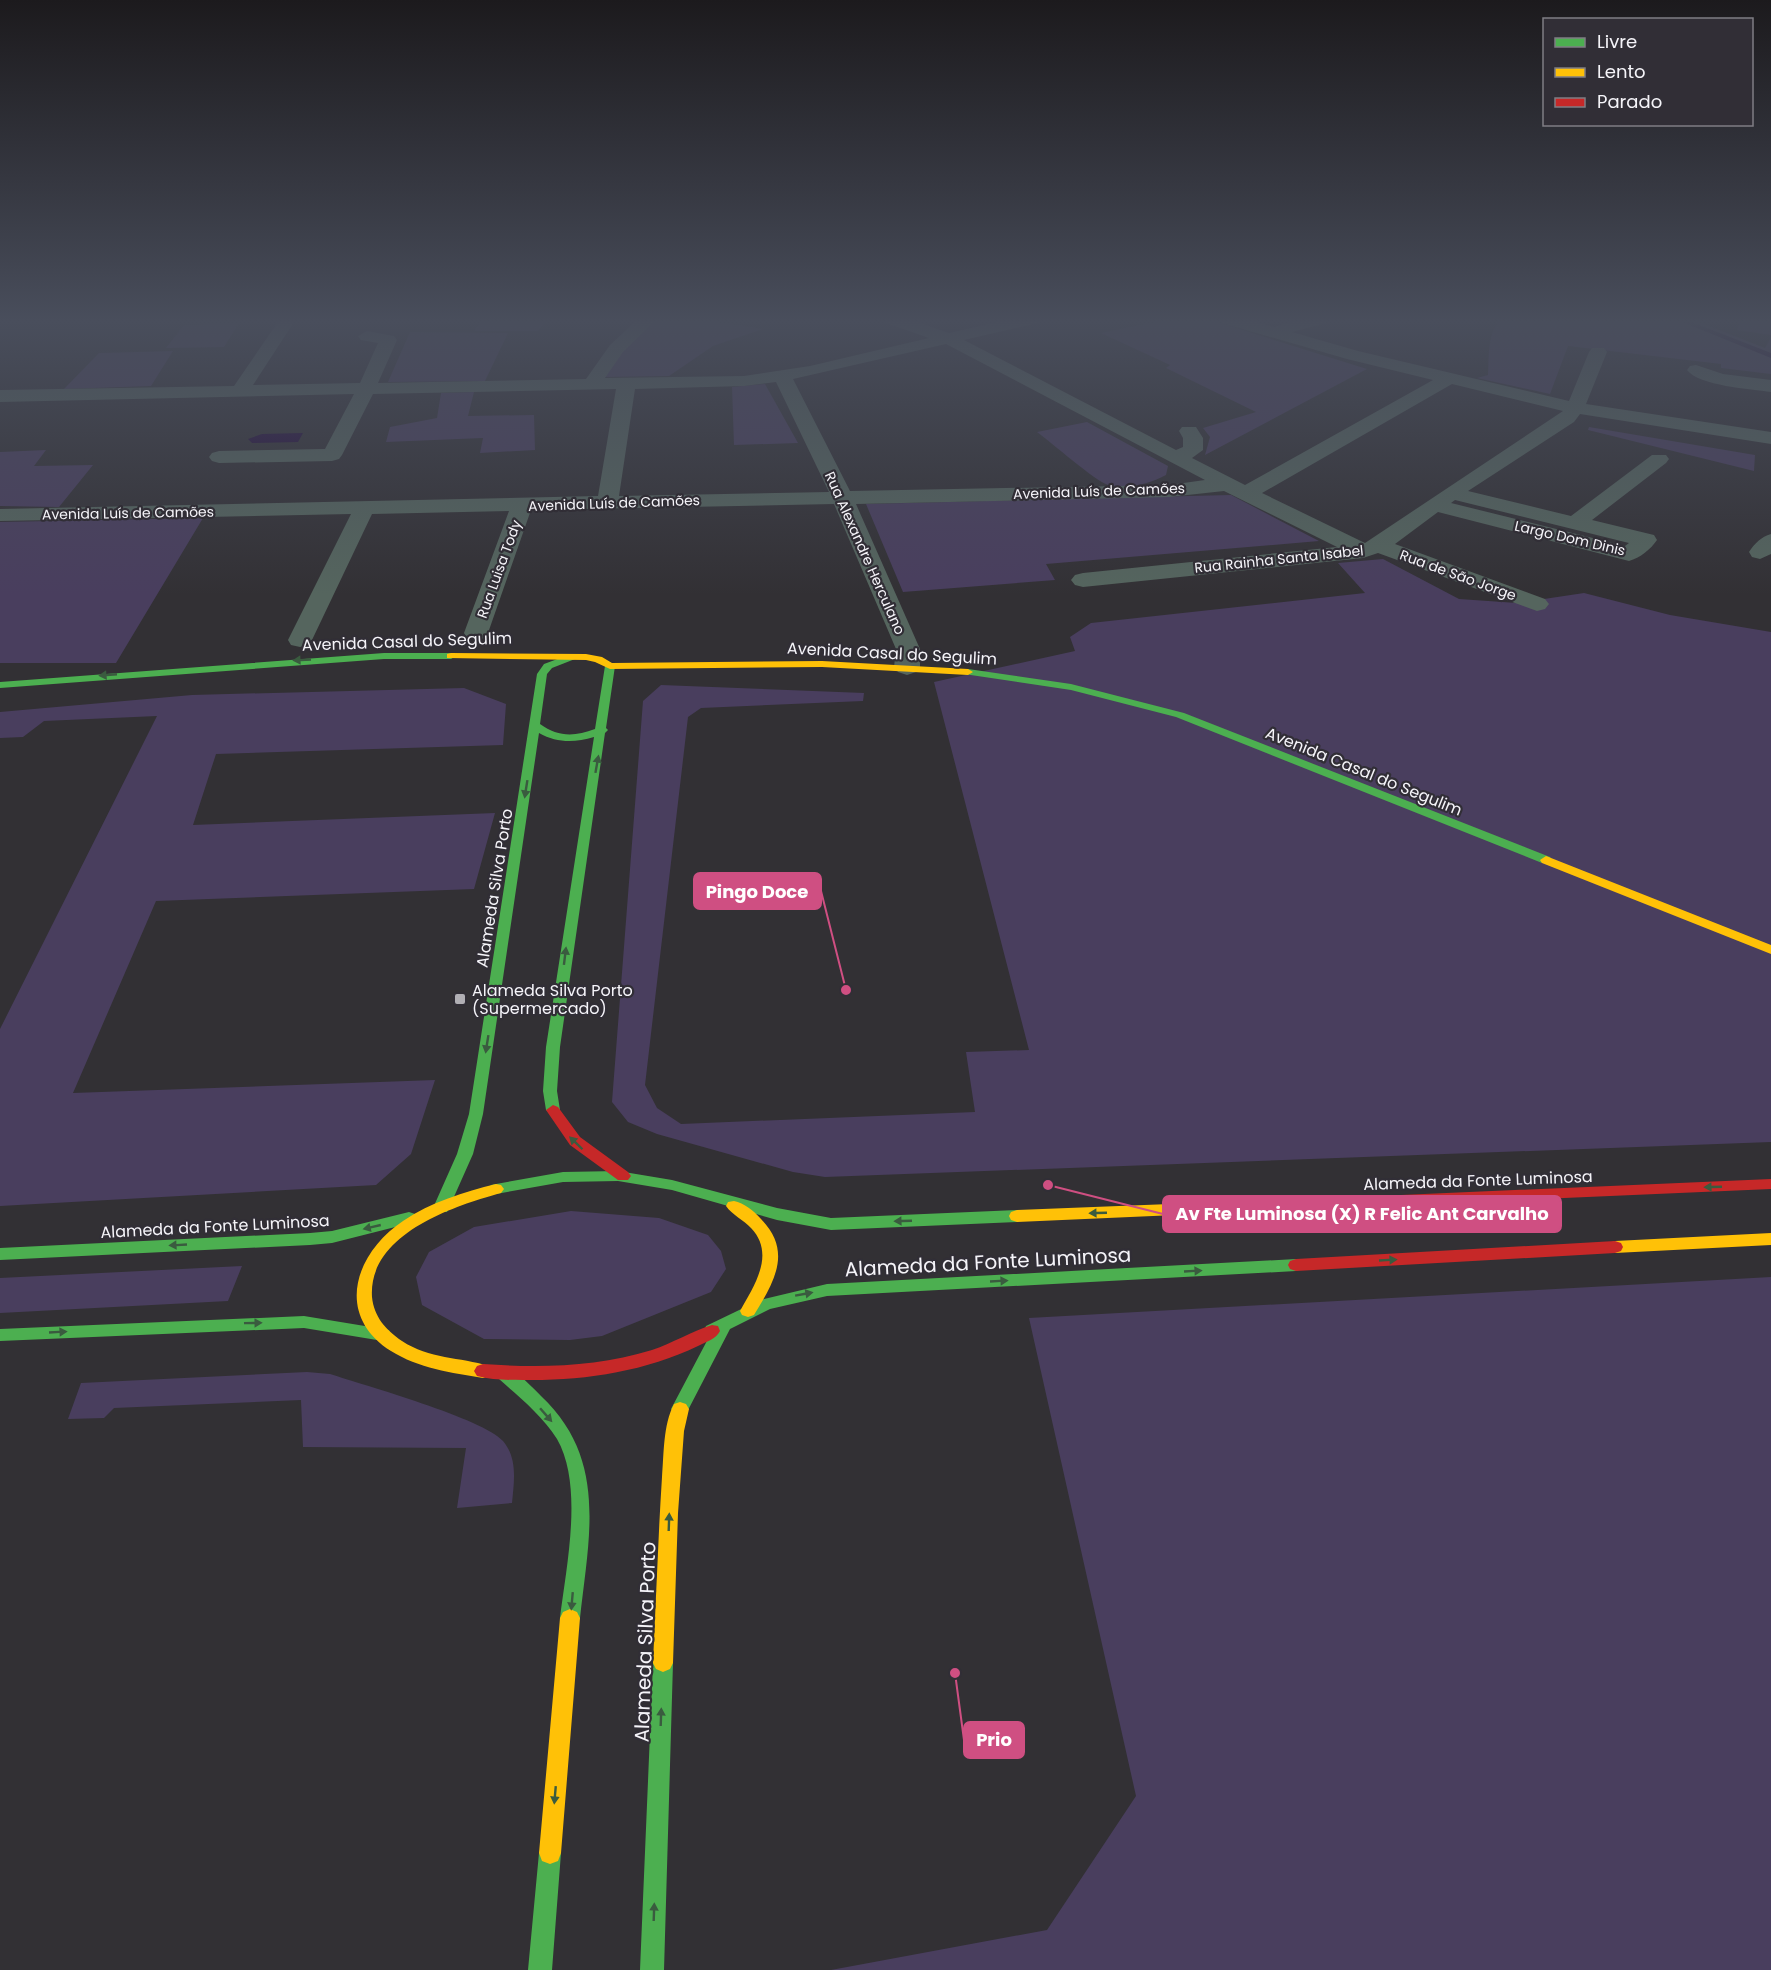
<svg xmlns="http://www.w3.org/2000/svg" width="1771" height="1970" viewBox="0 0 1771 1970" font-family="Poppins,sans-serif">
<rect width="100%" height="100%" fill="#323034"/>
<path fill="#493e5e" d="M483 319H549L538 331H474Z
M658 319H700L763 329 713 346 669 376 603 377 624 345Z
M1169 319H1207L1367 369 1205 455 1210 437 1203 428 1256 412 1166 368 1170 365 1101 333Z
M1502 319H1691L1765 348 1771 337V374L1721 368V364L1568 346 1550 394 1477 378 1488 375C1489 359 1487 329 1502 319Z
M1741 319H1771V335L1737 330Z
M239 323 224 347 166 348 184 325Z
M410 332 508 333 485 381 388 382Z
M173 351 151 386 64 389 99 353Z
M765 384 798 443 734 445 732 387Z
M474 392 468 416 534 415 535 450 480 453 483 438 386 442 390 427 437 418 441 393Z
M1087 422 1168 466 1166 475C1151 483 1126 491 1108 485 1095 481 1051 442 1037 432Z
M1589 427 1755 455 1754 471 1588 430Z
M46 450 34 466 93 465 59 507 0 506V452Z
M1231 495 1319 541 1046 564 1055 580 903 592 866 504Z
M203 518 116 663H0V522Z
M1383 559 1459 599 1517 603 1584 593 1670 615 1771 632V1142L825 1177 793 1172 657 1134 628 1122 612 1102 643 701 661 685 864 693 863 701 701 708 688 717 645 1085 657 1108 681 1124 975 1112 966 1052 1029 1050 934 682 1075 651 1070 637 1091 623 1365 593 1338 563Z
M464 688 506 704 503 745 216 754 193 825 495 813 474 889 156 901 73 1093 435 1080 411 1154 376 1185 0 1206V1029L157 716 44 721 23 737 0 738V712L192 695Z
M571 1211 659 1218 708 1235 721 1251 726 1269 711 1292 602 1336 570 1340 484 1339 422 1305 416 1277 429 1252 474 1227Z
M242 1266 228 1301 0 1313V1278Z
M1771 1277V1970H831L1047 1930 1136 1796 1029 1318Z
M307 1372 330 1374C364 1385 484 1419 503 1441 518 1459 514 1481 512 1503L457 1508 466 1448 303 1447 301 1400 114 1408 104 1418 68 1419 81 1383Z"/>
<path fill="#220a3a" d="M303 433 298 442 252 443 248 439 262 434Z"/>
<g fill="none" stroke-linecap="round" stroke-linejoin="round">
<path fill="#220a3a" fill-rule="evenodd" d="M1675 319H1684L1771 353V358Z"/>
<path fill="#55655e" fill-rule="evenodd" d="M280 319H296L253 385 360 383 378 343 361 340 358 336 367 331 394 336 397 340 378 383 586 379 610 345 638 319H657L623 352 605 378 744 376 810 366 929 338 886 323 884 319H909L949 333 1010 319H1040L1038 323 964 340 1176 450 1183 447V438L1179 431 1182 427H1196L1203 438V450L1192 458 1245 485 1433 380 1347 359 1222 323 1220 319H1247L1274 327 1301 319H1328L1326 323 1292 332 1358 351 1569 401 1589 352 1592 348H1604L1607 352 1586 404 1771 432V444L1580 414 1574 422 1468 491 1571 516 1652 455H1666L1669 459 1666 463 1592 520 1654 535 1657 540C1651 549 1640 558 1629 561L1438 512 1395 544 1545 599 1549 604 1545 609 1537 611 1378 553 1363 558 1083 587 1075 585 1071 580 1075 575 1083 573 1337 547 1224 491 1169 497 856 504 920 649V667L916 672 907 675 898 672 894 667 896 649 834 504 531 510 488 633 485 638 476 640 467 638 464 633 509 511 372 514 312 640 309 645 300 647 291 645 288 640 351 514 0 521V509L598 496 616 389 373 394 342 455 339 459 332 461 219 463 212 461 209 457 212 453 219 451 325 449 354 394 0 402V390L234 386ZM946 344 1205 480 1169 485 850 491 793 379ZM776 382 829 492 619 496 635 389 744 386ZM1452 384 1563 411 1365 543 1262 493ZM1455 500 1629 543 1625 546 1451 503Z
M1696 365 1723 374 1771 380V392C1751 389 1699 386 1687 370L1690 366Z
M1771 534V554L1760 559 1752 557 1749 552C1755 543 1761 537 1771 534Z"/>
<path fill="#4caf50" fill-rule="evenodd" d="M384 653H451L456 656 451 659H384L0 688V682Z
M571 654 575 655V659L552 668 547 674 540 724C558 737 574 737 595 729L605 666 610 663 615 666 606 728 608 730 605 733 560 1047 557 1091 560 1110 553 1115 546 1110 543 1091 546 1047 594 737C574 743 557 743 539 733L483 1114 473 1154 449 1208 447 1212H435L433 1208 457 1154 469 1114 537 674 544 664Z
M968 669 1071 684 1184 713 1550 857 1552 860 1550 863H1542L1176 717 1071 690 964 674V670Z
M618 1171 672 1180 777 1208 831 1218 1017 1210 1023 1212 1025 1216 1023 1220 1017 1222 831 1230 777 1220 672 1190 618 1181 563 1182 496 1194 491 1193 488 1189 491 1185 496 1184 563 1172Z
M409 1212 415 1214 417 1218 415 1222 332 1243 310 1245 0 1260V1248L310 1233 332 1231Z
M1296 1259 1302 1261 1304 1265 1302 1269 1296 1271 827 1296 770 1309 730 1329 686 1414 680 1416 674 1414 671 1409 709 1337 704 1331 706 1326 760 1300 827 1284Z
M304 1316 383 1329 389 1330 391 1335 389 1340 383 1341 304 1328 0 1341V1329Z
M505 1367C518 1372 531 1386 541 1396 608 1459 589 1536 580 1618L577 1624 570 1627 563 1624 560 1618C566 1567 584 1486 557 1439 542 1415 519 1397 499 1379L496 1374 499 1369Z
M663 1654 670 1657 673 1663 664 1970H640L653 1663 656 1657Z
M550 1842 558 1845 561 1853 552 1970H528L539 1853 542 1845Z"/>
<path fill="#ffc107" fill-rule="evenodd" d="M451 653 586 654 602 657 612 663 822 661 968 669 973 672 968 675 822 667 610 669 595 662 586 660 447 658V654Z
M1546 856 1771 945V954L1542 863 1540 860Z
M496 1184 501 1185 504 1189 501 1193C454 1206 368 1234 372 1297 374 1317 386 1330 402 1341 429 1359 460 1357 489 1366L492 1371 489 1376 483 1378C452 1373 418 1368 391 1351 334 1315 355 1253 403 1221 431 1202 464 1192 496 1184Z
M1378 1196 1384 1197 1386 1201 1384 1205 1378 1206 1017 1222 1011 1220 1009 1216 1011 1212 1017 1210Z
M734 1201C744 1203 754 1211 761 1219 793 1252 774 1282 754 1315L748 1317 742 1315 740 1311C754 1286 776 1254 751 1228 744 1220 732 1215 726 1206L728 1202Z
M1771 1233V1245L1615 1253 1609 1251 1607 1247 1609 1243 1615 1241Z
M680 1402 686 1404 689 1409 684 1431 678 1513 673 1663 670 1669 663 1672 656 1669 653 1663C656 1601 658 1539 662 1477 664 1454 663 1425 674 1404Z
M570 1609 577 1612 580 1618 561 1853 558 1861 550 1864 542 1861 539 1853 560 1618 563 1612Z"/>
<path fill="#c62828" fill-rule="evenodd" d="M553 1105 558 1107 580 1137 628 1172 631 1176 628 1180H618L570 1145 546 1110Z
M1771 1179V1189L1378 1206 1372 1205 1370 1201 1372 1197 1378 1196Z
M1615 1241 1621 1243 1623 1247 1621 1251 1615 1253 1296 1271 1290 1269 1288 1265 1290 1261 1296 1259Z
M712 1325 718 1326 720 1331C716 1339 706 1342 698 1346 644 1372 582 1381 523 1380 508 1380 491 1380 477 1376L474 1371 477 1366 483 1364C540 1368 597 1367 652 1350 673 1343 692 1331 712 1325Z"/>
</g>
<defs><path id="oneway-solid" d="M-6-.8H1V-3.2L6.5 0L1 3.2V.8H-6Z" transform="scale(1.5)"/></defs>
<g fill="#3a5b3f">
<use href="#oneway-solid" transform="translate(302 660) rotate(177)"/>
<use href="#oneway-solid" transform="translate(108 675) rotate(175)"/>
<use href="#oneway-solid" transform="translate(597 764) rotate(-80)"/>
<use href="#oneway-solid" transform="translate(526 789) rotate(99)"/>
<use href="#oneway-solid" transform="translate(565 956) rotate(-83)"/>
<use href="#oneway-solid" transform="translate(487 1044) rotate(99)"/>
<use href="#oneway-solid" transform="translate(576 1143) rotate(-136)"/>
<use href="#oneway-solid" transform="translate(1713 1187) rotate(178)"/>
<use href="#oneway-solid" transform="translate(1098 1213) rotate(178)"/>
<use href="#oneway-solid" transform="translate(903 1221) rotate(178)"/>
<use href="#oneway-solid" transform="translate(372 1227) rotate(167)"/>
<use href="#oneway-solid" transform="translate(178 1245) rotate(177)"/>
<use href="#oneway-solid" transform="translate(1388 1260) rotate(-3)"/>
<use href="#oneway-solid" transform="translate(1193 1271) rotate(-3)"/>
<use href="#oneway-solid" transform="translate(999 1281) rotate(-3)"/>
<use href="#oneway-solid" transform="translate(804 1294) rotate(-10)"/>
<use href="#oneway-solid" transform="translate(253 1323) rotate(-1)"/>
<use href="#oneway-solid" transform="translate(58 1332) rotate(-3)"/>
<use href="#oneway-solid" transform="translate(546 1415) rotate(49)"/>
<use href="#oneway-solid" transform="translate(669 1522) rotate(-88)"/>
<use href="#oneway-solid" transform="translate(572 1601) rotate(95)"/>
<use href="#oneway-solid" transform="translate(661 1717) rotate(-88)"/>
<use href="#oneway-solid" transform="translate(555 1795) rotate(95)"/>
<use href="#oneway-solid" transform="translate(654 1912) rotate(-88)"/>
</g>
<linearGradient id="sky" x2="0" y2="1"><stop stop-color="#1c1a1d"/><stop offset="0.54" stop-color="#494e5c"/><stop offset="1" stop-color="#494e5c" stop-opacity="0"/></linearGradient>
<rect width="1771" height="595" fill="url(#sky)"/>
<rect fill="#b1afb4" stroke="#312e36" stroke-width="2" x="454" y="993" width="12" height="12" rx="3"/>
<g text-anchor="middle" stroke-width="4.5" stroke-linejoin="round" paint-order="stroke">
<g font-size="14" fill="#f5f4f9" stroke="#312e36">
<text transform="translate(1099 491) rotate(-2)" y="5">Avenida Luís de Camões</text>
<text transform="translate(614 503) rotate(-2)" y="5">Avenida Luís de Camões</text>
<text transform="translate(128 513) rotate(-1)" y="5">Avenida Luís de Camões</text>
<text transform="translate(1570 538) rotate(13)" y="5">Largo Dom Dinis</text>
<text transform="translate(865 553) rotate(66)" y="5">Rua Alexandre Herculano</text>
<text transform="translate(1279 559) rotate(-6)" y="5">Rua Rainha Santa Isabel</text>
<text transform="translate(499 569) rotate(-70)" y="5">Rua Luisa Tody</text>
<text transform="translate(1458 575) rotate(20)" y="5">Rua de São Jorge</text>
</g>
<g font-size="16" fill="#f5f4f9" stroke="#312e36">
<text transform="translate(407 641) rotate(-2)" y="6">Avenida Casal do Segulim</text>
<text transform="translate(892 653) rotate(3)" y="6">Avenida Casal do Segulim</text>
<text transform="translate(1364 771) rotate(22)" y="6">Avenida Casal do Segulim</text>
<text transform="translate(494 888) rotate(-81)" y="6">Alameda Silva Porto</text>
<text transform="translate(1478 1180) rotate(-2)" y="6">Alameda da Fonte Luminosa</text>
<text transform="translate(215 1226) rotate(-3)" y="6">Alameda da Fonte Luminosa</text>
</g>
<g font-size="16" fill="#f5f4f9" stroke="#312e36" text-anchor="start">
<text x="472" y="996">Alameda Silva Porto<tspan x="472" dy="18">(Supermercado)</tspan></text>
</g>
<g font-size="20" fill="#f5f4f9" stroke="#312e36">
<text transform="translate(988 1262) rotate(-3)" y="7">Alameda da Fonte Luminosa</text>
<text transform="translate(645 1642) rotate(-88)" y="7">Alameda Silva Porto</text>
</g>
</g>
<path fill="none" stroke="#cf4f82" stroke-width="2" d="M846 990L821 891M1048 1185L1163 1214M955 1673L964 1740"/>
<g fill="#cf4f82" stroke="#312e36" stroke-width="2">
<circle cx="846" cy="990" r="6"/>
<circle cx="1048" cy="1185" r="6"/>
<circle cx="955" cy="1673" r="6"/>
</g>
<g fill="#cf4f82" stroke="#cf4f82" stroke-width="2">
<rect x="694" y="873" width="127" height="36" rx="6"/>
<rect x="1163" y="1196" width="398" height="36" rx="6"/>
<rect x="964" y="1722" width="60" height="36" rx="6"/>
</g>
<g font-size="18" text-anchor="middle" font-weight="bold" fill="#fff">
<text x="757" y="898">Pingo Doce</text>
<text x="1362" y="1220">Av Fte Luminosa (X) R Felic Ant Carvalho</text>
<text x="994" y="1746">Prio</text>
</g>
<rect x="1543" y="18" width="210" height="108" fill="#312e36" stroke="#7f7d84" stroke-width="1.5"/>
<rect x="1555" y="38" width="30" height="9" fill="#4caf50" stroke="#7f7d84" stroke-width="1.5"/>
<text x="1597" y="48" font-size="18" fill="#f5f4f9">Livre</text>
<rect x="1555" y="68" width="30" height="9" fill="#ffc107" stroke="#7f7d84" stroke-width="1.5"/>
<text x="1597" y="78" font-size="18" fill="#f5f4f9">Lento</text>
<rect x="1555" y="98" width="30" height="9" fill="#c62828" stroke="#7f7d84" stroke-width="1.5"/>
<text x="1597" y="108" font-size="18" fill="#f5f4f9">Parado</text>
</svg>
